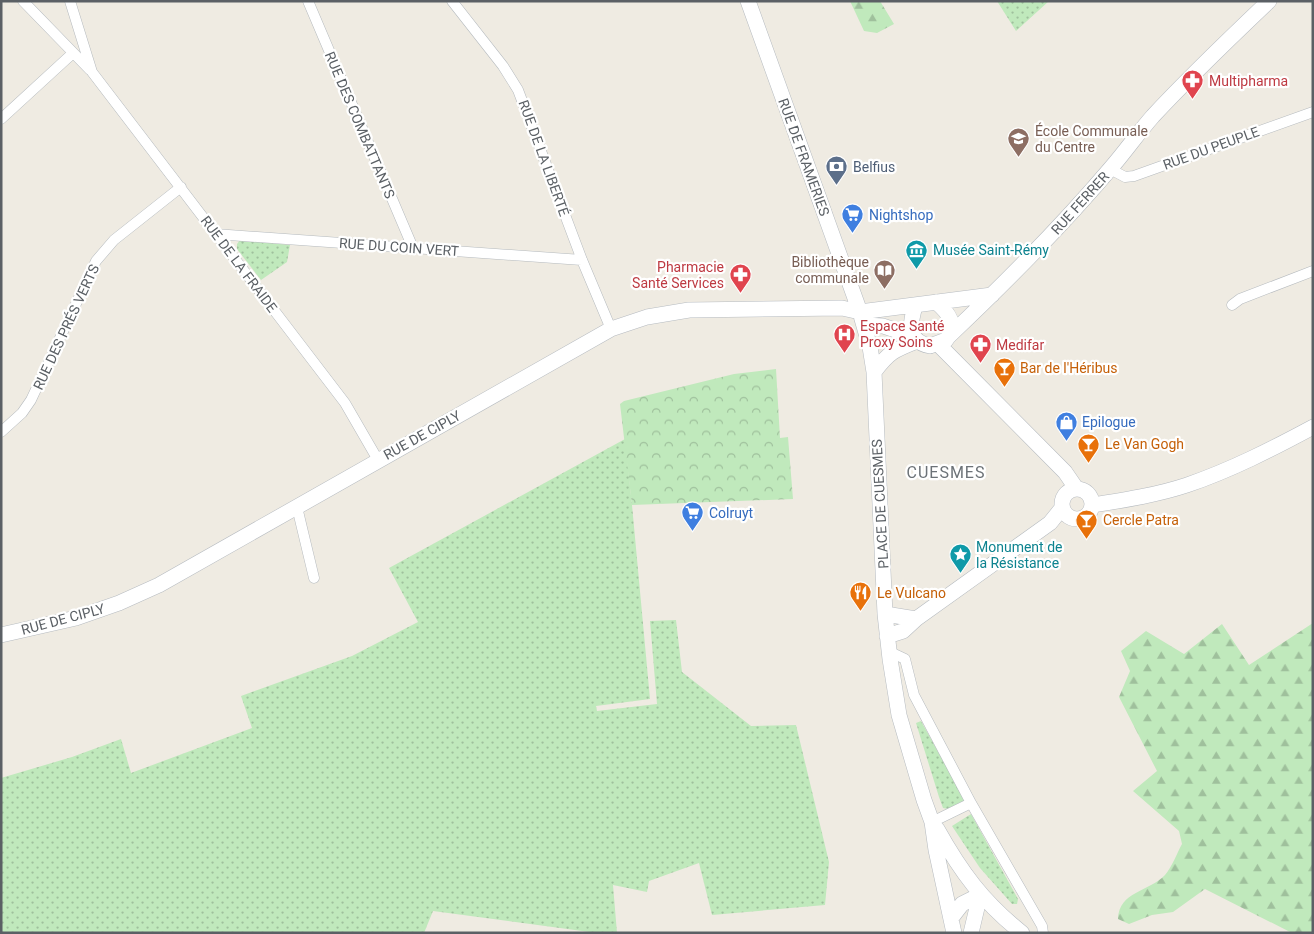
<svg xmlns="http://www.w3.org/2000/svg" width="1314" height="934" viewBox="0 0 1314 934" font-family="Roboto,sans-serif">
<defs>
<pattern id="grass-dots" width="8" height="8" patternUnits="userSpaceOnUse" patternTransform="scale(1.25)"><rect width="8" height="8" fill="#c0e9bc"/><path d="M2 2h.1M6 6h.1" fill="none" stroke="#9fc09c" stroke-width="1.8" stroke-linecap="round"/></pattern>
<pattern id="forest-firs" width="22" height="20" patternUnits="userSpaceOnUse" patternTransform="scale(1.25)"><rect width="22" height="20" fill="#c0e9bc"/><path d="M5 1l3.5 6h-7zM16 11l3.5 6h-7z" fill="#9fc09c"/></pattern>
<pattern id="park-crowns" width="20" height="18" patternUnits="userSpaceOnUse" patternTransform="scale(1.25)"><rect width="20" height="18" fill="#c0e9bc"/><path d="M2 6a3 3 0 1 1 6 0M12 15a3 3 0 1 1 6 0" fill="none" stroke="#9fc09c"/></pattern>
</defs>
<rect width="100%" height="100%" fill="#efebe2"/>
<path fill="url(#grass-dots)" d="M997 1H1049L1016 31Z
M240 240 290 245 287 262 261 280 237 249V244Z
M625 439 632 505 650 699 596 706 597 711 657 704 650 621 676 620 682 672 751 726 796 725 829 862 825 905 712 915 699 863 649 881 647 892 613 885 617 933H597L433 911 424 933H1V778L72 757 121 739 131 773 252 728 241 696 352 656 418 622 389 568Z
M921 721 965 800 948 809 943 808 939 797 916 723Z
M971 814 1018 899 1017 904H1012L980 868 952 826Z"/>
<path fill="url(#forest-firs)" d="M850 1H880L894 24 877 33 864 31Z
M1313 623V933H1292L1205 889 1173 912 1152 915 1129 924 1118 919C1119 891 1149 892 1165 875 1172 867 1177 853 1182 844L1179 831 1133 791 1157 771 1119 697 1130 671 1121 651 1146 631 1184 654 1222 624 1249 665Z"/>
<path fill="url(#park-crowns)" d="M776 369 780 438 788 437 793 499 632 505 620 404 624 401 734 374Z"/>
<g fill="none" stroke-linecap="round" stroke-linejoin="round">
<defs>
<path id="street" d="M23 1 90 70
M70 1 92 72 345 403 378 460
M308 1 413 248
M452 1 503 66 518 90 582 260 611 329
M1 119 73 53
M1110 169 1125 177 1134 176 1313 112
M215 234 582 260
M1232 305 1240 299 1313 271
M1 432 22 413 31 400 96 261 114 240 181 187
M297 507 314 578
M888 651 905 659 914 695 971 803 1042 926 1043 933
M932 822 971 803"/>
<path id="secondary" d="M748 1 860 312 870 347 874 372 885 614 890 659 899 715 924 800 932 822 936 850 954 933
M915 306C910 324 906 341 930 346L946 340C958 325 949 313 936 302
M865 325 883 326 913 336
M949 336C1005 283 1060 228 1110 169 1125 152 1138 133 1153 116 1190 76 1229 39 1269 1
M938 344 1065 472 1076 488
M874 372C889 352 894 350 917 341
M1062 504a15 15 0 1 1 30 0a15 15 0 1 1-30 0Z
M1093 505C1124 500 1157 495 1187 485 1231 470 1272 449 1313 427
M885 614 916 619
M1 635 76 618 119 603 159 585 611 329 647 317 689 310 842 308 860 312 992 295
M887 636 903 631 916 619 1050 523 1062 508
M937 829C961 872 983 902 1022 933
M952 917 962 904 980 895
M971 933 980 895"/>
</defs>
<use href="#street" stroke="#b5babe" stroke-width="11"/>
<use href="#secondary" stroke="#b6bbc0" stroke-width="16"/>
<use href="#street" stroke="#fff" stroke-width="10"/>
<use href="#secondary" stroke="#fff" stroke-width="15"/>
</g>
<defs>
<symbol id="pharmacy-pin" viewBox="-11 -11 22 30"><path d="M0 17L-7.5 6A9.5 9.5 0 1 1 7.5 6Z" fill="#e0444e" stroke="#fff"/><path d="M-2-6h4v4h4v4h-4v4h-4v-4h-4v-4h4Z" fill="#fff"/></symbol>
<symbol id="school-pin" viewBox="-11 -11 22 30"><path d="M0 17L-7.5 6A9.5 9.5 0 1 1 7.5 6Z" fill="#8d6e63" stroke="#fff"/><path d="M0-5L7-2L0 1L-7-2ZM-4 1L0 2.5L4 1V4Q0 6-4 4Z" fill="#fff"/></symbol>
<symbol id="bank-pin" viewBox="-11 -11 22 30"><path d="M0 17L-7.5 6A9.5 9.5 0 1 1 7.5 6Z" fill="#5c6f8a" stroke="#fff"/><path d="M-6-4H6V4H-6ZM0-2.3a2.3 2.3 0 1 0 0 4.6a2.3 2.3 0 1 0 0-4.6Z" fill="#fff"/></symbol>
<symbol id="supermarket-pin" viewBox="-11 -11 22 30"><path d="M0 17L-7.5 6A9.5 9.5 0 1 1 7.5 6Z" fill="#3f7fe0" stroke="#fff"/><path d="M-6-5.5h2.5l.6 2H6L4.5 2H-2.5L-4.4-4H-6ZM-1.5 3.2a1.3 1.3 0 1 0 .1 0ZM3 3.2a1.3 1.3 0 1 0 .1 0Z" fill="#fff"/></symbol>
<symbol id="museum-pin" viewBox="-11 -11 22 30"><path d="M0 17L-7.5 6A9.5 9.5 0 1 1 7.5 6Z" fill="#0f9aa8" stroke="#fff"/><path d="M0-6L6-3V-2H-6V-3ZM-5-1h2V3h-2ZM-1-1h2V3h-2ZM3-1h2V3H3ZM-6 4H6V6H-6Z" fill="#fff"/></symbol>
<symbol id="library-pin" viewBox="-11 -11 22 30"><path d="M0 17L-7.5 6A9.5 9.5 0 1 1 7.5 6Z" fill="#8d6e63" stroke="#fff"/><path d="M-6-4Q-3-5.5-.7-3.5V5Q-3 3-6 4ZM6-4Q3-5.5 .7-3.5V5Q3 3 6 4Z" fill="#fff"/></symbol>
<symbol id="hospital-pin" viewBox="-11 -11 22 30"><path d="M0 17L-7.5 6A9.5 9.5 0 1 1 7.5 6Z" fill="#e0444e" stroke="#fff"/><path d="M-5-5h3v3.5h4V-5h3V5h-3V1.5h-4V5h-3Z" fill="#fff"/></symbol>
<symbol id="bar-pin" viewBox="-11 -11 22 30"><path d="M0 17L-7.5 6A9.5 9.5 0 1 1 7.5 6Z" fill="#e8710a" stroke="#fff"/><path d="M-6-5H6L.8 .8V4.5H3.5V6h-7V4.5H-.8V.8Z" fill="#fff"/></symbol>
<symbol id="shop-pin" viewBox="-11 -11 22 30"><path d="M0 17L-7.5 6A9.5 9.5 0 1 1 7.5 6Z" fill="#3f7fe0" stroke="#fff"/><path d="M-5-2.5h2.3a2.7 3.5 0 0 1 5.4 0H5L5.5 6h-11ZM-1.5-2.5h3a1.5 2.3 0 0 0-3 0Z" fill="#fff"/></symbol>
<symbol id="sight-pin" viewBox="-11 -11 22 30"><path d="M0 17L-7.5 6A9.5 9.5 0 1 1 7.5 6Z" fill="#0f9aa8" stroke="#fff"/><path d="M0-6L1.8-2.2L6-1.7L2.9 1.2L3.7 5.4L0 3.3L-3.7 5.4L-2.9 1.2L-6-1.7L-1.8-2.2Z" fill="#fff"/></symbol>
<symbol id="restaurant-pin" viewBox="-11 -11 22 30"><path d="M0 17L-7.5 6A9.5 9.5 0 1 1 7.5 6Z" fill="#e8710a" stroke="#fff"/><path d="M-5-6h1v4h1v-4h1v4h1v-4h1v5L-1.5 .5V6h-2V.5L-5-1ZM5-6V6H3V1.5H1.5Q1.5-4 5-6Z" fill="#fff"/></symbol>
</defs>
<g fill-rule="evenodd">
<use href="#pharmacy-pin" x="1180" y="68" width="25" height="34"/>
<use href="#school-pin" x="1006" y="126" width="25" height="34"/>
<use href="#bank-pin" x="824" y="154" width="25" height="34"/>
<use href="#supermarket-pin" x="840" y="202" width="25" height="34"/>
<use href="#museum-pin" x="904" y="238" width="25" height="34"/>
<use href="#library-pin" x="872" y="258" width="25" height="34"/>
<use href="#pharmacy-pin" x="728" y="262" width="25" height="34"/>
<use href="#hospital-pin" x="832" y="322" width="25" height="34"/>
<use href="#pharmacy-pin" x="968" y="332" width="25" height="34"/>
<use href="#bar-pin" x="992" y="356" width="25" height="34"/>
<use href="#shop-pin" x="1054" y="410" width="25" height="34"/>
<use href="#bar-pin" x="1076" y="432" width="25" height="34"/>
<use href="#supermarket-pin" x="680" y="500" width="25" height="34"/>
<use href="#bar-pin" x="1074" y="508" width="25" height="34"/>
<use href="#sight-pin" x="948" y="542" width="25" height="34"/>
<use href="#restaurant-pin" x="848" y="580" width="25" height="34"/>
</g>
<g text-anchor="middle" stroke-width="4.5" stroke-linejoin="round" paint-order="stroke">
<g font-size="14" fill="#be3a42" stroke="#fff" text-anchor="start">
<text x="1209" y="86">Multipharma</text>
<text x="724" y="272" text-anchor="end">Pharmacie<tspan x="724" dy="16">Santé Services</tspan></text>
<text x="860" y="331">Espace Santé<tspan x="860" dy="16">Proxy Soins</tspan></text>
<text x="996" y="350">Medifar</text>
</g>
<g font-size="14" fill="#5b6065" stroke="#fff">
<text transform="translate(360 125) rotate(67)" y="5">RUE DES COMBATTANTS</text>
<text transform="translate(1211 148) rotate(-20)" y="5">RUE DU PEUPLE</text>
<text transform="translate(804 157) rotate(70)" y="5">RUE DE FRAMERIES</text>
<text transform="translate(544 158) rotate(70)" y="5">RUE DE LA LIBERTÉ</text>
<text transform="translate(1080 203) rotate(-48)" y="5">RUE FERRER</text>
<text transform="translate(399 247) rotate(4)" y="5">RUE DU COIN VERT</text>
<text transform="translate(239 264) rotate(53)" y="5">RUE DE LA FRAIDE</text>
<text transform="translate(66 327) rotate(-65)" y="5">RUE DES PRÉS VERTS</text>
<text transform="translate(422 435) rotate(-29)" y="5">RUE DE CIPLY</text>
<text transform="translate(880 504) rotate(-93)" y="5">PLACE DE CUESMES</text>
<text transform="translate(63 619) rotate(-15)" y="5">RUE DE CIPLY</text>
</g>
<g font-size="14" fill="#785e54" stroke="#fff" text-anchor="start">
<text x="1035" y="136">École Communale<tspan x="1035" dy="16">du Centre</tspan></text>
<text x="869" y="267" text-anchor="end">Bibliothèque<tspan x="869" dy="16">communale</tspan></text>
</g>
<g font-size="14" fill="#4e5e75" stroke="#fff" text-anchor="start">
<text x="853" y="172">Belfius</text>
</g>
<g font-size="14" fill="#366cbe" stroke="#fff" text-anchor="start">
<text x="869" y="220">Nightshop</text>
<text x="1082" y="427">Epilogue</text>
<text x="709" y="518">Colruyt</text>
</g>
<g font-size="14" fill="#0d838f" stroke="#fff" text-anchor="start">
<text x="933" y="255">Musée Saint-Rémy</text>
<text x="976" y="552">Monument de<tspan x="976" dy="16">la Résistance</tspan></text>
</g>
<g font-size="14" fill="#c56008" stroke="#fff" text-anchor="start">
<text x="1020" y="373">Bar de l'Héribus</text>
<text x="1105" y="449">Le Van Gogh</text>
<text x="1103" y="525">Cercle Patra</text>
<text x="877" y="598">Le Vulcano</text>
</g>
<g font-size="16" letter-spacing="1" fill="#6c7277" stroke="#fff">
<text x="946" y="478">CUESMES</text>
</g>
</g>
<rect width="1314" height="934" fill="none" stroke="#5b6065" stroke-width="5"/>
</svg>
